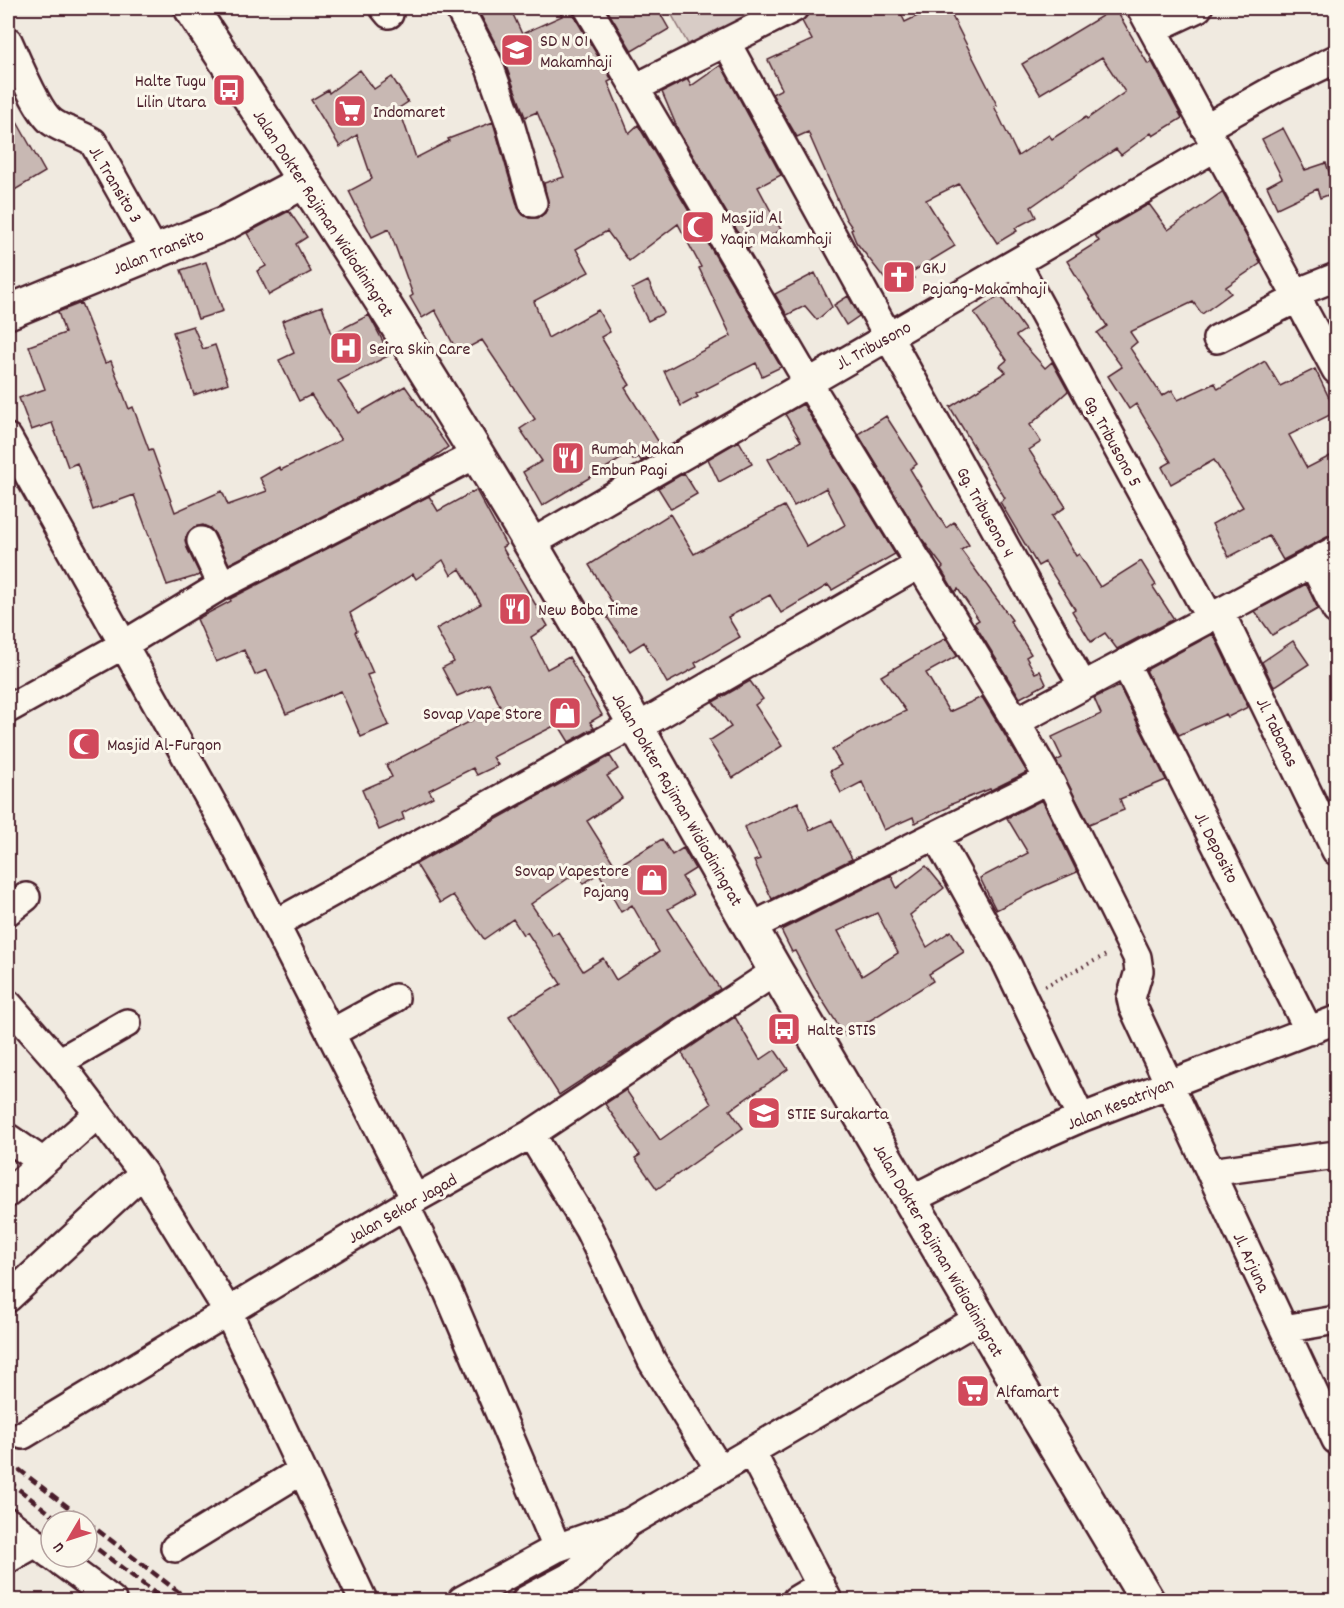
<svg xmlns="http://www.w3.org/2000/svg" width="1344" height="1608" viewBox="0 0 1344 1608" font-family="Dekko,sans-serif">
<rect width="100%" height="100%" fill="#f0eae0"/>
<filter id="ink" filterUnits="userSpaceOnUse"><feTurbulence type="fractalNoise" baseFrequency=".0167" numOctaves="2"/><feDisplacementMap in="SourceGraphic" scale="12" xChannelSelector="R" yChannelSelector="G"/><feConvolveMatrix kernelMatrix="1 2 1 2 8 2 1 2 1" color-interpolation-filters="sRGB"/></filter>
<g filter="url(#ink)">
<path fill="#d8ccc6" stroke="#917678" stroke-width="1.5" d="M668 8H778L692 51Z"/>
<path fill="#c8b8b3" stroke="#4a1f2b" stroke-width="1.5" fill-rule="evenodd" d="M477 8H510L522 34 562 16 557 8H572L574 16 612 80 608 82 629 133 638 125 781 367 762 376 756 363 696 394 698 397 681 406 664 371 731 336 699 268 701 267 678 224 629 261 607 231 576 249 589 272 534 301 548 338 598 310 610 332 601 337 630 385 625 388 663 449 641 461 639 457 633 460 629 454 542 506 523 472 542 461 520 429 535 419 482 340 458 353 435 310 422 318 410 297 413 295 389 229 372 237 349 191 372 179 357 135 340 147 311 100 328 90 329 93 360 70 374 89 392 77 408 102 399 108 416 158 449 141 448 139 493 122 518 208 523 215 529 218H538L545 213 548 206 544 183 564 177 537 112 525 117 503 58Z
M606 8H657L669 29 632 51Z
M822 8H898L905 22 934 8H948L997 105 994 106 1018 156 1049 135 1052 139 1086 117 1087 119 1125 92 1102 57 1040 94 1022 64 1115 8 1148 64 1152 62 1182 118 1153 136 1151 133 1121 155 1116 149 1089 166 1031 207 1036 217 1015 228 1017 231 997 243 959 184 926 200 955 246 910 273 914 278 895 292 856 242 851 230 853 229 846 219 808 132 797 137 772 94 782 89 768 60 812 40 802 21 808 15Z
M721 65 781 175 758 187 781 230 748 249 679 132 662 92 688 79 691 86Z
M8 106 45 172 8 194Z
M1283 128 1305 170 1326 163 1336 192 1320 198 1317 189 1277 208 1267 186 1282 178 1262 139Z
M1222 192 1261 263 1226 287 1231 293 1202 314 1193 302 1130 332 1137 342 1130 348 1162 396 1172 390 1178 400 1215 383 1218 389 1265 361 1280 386 1315 369 1336 412 1289 435 1307 468 1336 453V534L1329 536 1283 560 1269 536 1229 557 1212 524 1243 507 1214 460 1171 484 1162 467 1171 462 1136 404 1129 409 1108 376 1122 367 1097 333 1107 326 1067 261 1099 241 1095 235 1149 204 1168 230Z
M289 211 307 237 296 244 311 272 269 295 257 271 266 266 247 233Z
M206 262 223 311 198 319 181 270Z
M815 273 832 307 817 320 805 306 787 315 775 294Z
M648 281 664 313 648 321 632 289Z
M1000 295 1025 330 1016 336 1045 368 1052 362 1068 391 1030 425 1041 442 1029 450 1066 507 1052 516 1076 556 1079 554 1100 587 1141 561 1156 585 1153 587 1174 619 1117 649 1105 633 1091 642 1072 611 1075 609 1045 562 1038 566 1000 502 1005 498 950 407 1006 372 1000 366 1007 360 974 313Z
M848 296 859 316 846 325 834 305Z
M81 303 105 363 111 361 129 409 133 407 149 450 152 449 175 512 222 491 228 505 267 491 260 478 279 467 281 470 341 440 311 395 299 401 279 360 294 353 282 321 322 306 332 334 369 315 390 355 338 381 359 413 405 386 448 447 427 462 229 564 215 534 210 528 203 525 194 527 188 533 185 540 187 548 200 575 167 585 134 495 93 510 77 463 68 467 52 423 31 430 19 398 45 389 29 346 65 333 58 312Z
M193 326 203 349 215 345 228 383 194 395 173 332Z
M803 404 895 554 832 590 828 585 781 613 770 595 728 617 740 637 695 663 697 667 667 683 644 642 630 651 607 617 617 610 589 565 670 514 694 554 784 506 807 547 845 525 826 488 794 506 768 459 801 441 785 414Z
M886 416 917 464 910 469 946 528 954 522 969 545 961 550 1012 620 1010 621 1031 654 1026 657 1035 673 1040 671 1046 684 1020 698 974 623 979 620 958 589 955 592 941 569 943 567 922 539 858 434Z
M739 441 752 464 719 482 708 459Z
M684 473 697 494 671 509 658 488Z
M476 490 506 545 502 547 548 626 531 637 547 669 569 657 602 715 590 722 594 728 569 742 558 724 493 757 498 765 477 775 473 768 429 790 433 797 402 813 404 819 379 830 362 790 392 777 386 765 500 706 489 683 457 696 442 668 454 662 436 629 481 604 460 569 451 575 443 560 416 579 413 574 350 613 357 631 355 632 373 673 367 675 389 725 361 737 341 691 286 714 267 670 255 675 244 650 216 662 197 619 231 601 230 599 429 496 438 511Z
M1306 584 1318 609 1272 635 1255 611Z
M1213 634 1248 707 1228 717 1226 714 1179 735 1146 670Z
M946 638 957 656 926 673 949 712 982 697 1027 772 991 790 990 789 949 805V807L915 823 913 817 884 830 862 782 841 793 830 771 841 765 832 750 869 728 906 711 881 676Z
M1293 641 1309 664 1274 687 1262 662Z
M750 681 763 699 755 705 782 746 733 778 709 741 731 727 713 702Z
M1119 686 1166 780 1120 799 1124 810 1089 824 1056 761 1062 758 1052 737 1101 714 1094 698Z
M610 756 618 769 607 776 622 798 587 821 616 867 662 839 672 855 683 848 695 869 682 877 693 895 668 909 720 989 559 1095 509 1016 561 984 527 932 523 935 513 919 484 939 453 895 440 903 416 864ZM576 873 583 884 599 873 621 912 632 905 659 952 616 980 603 958 583 971 558 932 552 935 531 904Z
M1042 800 1077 872 1044 886 996 910 980 878 1028 853 1007 818Z
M798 802 810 830 832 820 852 859 772 899 754 861 760 859 744 827Z
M926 866 944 888 910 915 927 947 951 931 964 952 929 974 933 981 845 1036 814 987 795 951 792 952 781 930 891 875 897 888ZM877 913 898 953 862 976 838 931Z
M735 1017 760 1060 775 1050 788 1069 730 1110 743 1128 657 1189 635 1158 640 1155 605 1104 626 1090 660 1140 711 1104 682 1053Z"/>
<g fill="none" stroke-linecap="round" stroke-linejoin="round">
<defs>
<path id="minor" d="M384 8 389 14
M459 8 489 65 510 124 533 203
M588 8 808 382 1016 722 1051 783 1137 957 1139 971 1131 998 1133 1007 1336 1440
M1141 8 1336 370
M1153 29 1198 8
M8 41C17 60 36 110 52 122 64 131 80 133 93 142L155 252
M726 42 883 327 1083 686
M635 88 794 8
M1205 128 1278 87 1336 59
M1017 264 1210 618
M1296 293 1336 277
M1217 339 1298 298
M8 438 226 828 415 1199
M201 541 222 585
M530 544 1216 147
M1313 563 1336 610
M1220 612 1336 851
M1125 663 1309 1031
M8 709 123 645 222 585 477 454
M1016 722 1336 550
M638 727 920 564
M936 836 1007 964 1081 1118
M8 911 26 897
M275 924 636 723
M751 927 1049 779
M8 1004 59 1062 143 1173 227 1310 363 1600
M331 1033 395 998
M59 1062 127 1023
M531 1134 589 1230 652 1361 720 1470
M8 1138 43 1162
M1210 1172 1336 1155
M8 1193 98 1114
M910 1200 1015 1147 1081 1118 1336 1020
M405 1205 448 1292 557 1548
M8 1298 143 1173
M1284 1329 1336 1320
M23 1435 415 1199 531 1134 776 971
M751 1451 828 1600
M8 1522 51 1555
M175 1548 301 1471
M54 1557 112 1600
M8 1559 36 1543
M462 1600 557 1548 630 1522 978 1319
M526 1600 573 1575 623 1529
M796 1600 821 1585"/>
<path id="major" d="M191 8C288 156 386 304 478 456 582 626 677 801 777 973 899 1183 1022 1392 1147 1600
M8 312 226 223 305 181"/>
</defs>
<use href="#minor" stroke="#4a1f2b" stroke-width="32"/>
<use href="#major" stroke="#4a1f2b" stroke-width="38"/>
<path stroke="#4a1f2b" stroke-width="4" stroke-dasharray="1.5 4.5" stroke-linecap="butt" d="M1045 986 1108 954"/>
<use href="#minor" stroke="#fbf7ec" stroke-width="27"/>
<use href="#major" stroke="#fbf7ec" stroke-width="33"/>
<path stroke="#4a1f2b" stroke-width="4.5" stroke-dasharray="9 4.5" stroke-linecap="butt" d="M8 1461 86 1521
M8 1481 60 1521
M87 1522 189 1600
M87 1541 164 1600"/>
</g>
</g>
<defs>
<symbol id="school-square" viewBox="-11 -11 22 22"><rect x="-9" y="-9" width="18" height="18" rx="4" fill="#d1495b" stroke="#fbf7ec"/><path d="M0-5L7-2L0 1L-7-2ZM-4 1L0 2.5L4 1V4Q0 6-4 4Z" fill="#fff"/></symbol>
<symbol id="bus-square" viewBox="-11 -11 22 22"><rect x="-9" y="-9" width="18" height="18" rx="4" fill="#d1495b" stroke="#fbf7ec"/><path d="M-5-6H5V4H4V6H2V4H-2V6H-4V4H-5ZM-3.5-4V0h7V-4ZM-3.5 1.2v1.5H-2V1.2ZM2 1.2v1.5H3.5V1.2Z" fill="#fff"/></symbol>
<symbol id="supermarket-square" viewBox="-11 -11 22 22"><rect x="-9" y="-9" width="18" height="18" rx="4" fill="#d1495b" stroke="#fbf7ec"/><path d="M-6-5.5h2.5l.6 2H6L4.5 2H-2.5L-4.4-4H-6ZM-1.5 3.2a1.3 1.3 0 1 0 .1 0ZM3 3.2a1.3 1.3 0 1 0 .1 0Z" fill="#fff"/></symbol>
<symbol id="mosque-square" viewBox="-11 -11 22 22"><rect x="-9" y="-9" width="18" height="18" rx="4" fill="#d1495b" stroke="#fbf7ec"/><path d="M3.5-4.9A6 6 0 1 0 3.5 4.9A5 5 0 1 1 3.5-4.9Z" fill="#fff"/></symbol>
<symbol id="church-square" viewBox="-11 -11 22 22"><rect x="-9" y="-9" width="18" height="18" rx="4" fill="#d1495b" stroke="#fbf7ec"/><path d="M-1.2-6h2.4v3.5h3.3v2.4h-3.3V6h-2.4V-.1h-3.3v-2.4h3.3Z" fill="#fff"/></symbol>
<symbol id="hospital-square" viewBox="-11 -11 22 22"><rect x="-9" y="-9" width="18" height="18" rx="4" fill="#d1495b" stroke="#fbf7ec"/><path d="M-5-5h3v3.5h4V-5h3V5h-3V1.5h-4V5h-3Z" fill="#fff"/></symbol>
<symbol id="restaurant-square" viewBox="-11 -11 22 22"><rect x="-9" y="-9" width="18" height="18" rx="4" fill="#d1495b" stroke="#fbf7ec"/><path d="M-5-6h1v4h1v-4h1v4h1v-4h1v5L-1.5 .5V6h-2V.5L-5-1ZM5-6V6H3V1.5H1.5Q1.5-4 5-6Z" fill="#fff"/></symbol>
<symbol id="shop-square" viewBox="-11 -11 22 22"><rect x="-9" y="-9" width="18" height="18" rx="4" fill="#d1495b" stroke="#fbf7ec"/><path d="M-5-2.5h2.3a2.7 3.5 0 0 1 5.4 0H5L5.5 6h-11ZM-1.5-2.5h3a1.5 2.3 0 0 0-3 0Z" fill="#fff"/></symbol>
<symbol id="university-square" viewBox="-11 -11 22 22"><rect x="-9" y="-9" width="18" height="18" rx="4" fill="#d1495b" stroke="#fbf7ec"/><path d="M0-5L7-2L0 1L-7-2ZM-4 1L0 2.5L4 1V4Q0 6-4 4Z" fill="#fff"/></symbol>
</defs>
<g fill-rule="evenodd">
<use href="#school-square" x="498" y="31" width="38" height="38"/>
<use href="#bus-square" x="210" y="71" width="38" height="38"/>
<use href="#supermarket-square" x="331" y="92" width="38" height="38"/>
<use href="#mosque-square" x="679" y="208" width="38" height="38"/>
<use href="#church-square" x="880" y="258" width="38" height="38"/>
<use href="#hospital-square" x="327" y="329" width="38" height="38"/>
<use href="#restaurant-square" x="549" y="439" width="38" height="38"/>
<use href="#restaurant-square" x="496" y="590" width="38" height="38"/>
<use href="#shop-square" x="546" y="694" width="38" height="38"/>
<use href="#mosque-square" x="65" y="725" width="38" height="38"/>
<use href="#shop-square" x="633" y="861" width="38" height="38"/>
<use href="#bus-square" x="765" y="1010" width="38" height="38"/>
<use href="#university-square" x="745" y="1094" width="38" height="38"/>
<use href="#supermarket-square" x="954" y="1372" width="38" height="38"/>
</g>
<g text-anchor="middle" stroke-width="6" stroke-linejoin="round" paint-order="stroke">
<g font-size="18" fill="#4a1f2b" stroke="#fbf7ec" text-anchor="start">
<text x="540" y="46">SD N 01<tspan x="540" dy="21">Makamhaji</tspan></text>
<text x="206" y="86" text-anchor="end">Halte Tugu<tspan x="206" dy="21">Lilin Utara</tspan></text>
<text x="373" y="117">Indomaret</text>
<text x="721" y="223">Masjid Al<tspan x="721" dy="21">Yaqin Makamhaji</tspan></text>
<text x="922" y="273">GKJ<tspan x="922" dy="21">Pajang-Makamhaji</tspan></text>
<text x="369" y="354">Seira Skin Care</text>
<text x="591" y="454">Rumah Makan<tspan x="591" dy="21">Embun Pagi</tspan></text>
<text x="538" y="615">New Boba Time</text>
<text x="542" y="719" text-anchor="end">Sovap Vape Store</text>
<text x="107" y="750">Masjid Al-Furqon</text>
<text x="629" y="876" text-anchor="end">Sovap Vapestore<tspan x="629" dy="21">Pajang</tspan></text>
<text x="807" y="1035">Halte STIS</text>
<text x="787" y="1119">STIE Surakarta</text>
<text x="996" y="1397">Alfamart</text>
</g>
<g font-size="18" fill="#4a1f2b" stroke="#fbf7ec">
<text transform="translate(116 184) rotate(59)" y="6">Jl. Transito 3</text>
<text transform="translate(324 213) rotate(57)" y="6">Jalan Dokter Rajiman Widiodiningrat</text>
<text transform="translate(158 251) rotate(-22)" y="6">Jalan Transito</text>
<text transform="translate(873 345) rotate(-29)" y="6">Jl. Tribusono</text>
<text transform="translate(1113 441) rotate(61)" y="6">Gg. Tribusono 5</text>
<text transform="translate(986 512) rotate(61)" y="6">Gg. Tribusono 4</text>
<text transform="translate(1278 732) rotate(64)" y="6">Jl. Tabanas</text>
<text transform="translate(678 799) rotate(60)" y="6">Jalan Dokter Rajiman Widiodiningrat</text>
<text transform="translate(1217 847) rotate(63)" y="6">Jl. Deposito</text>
<text transform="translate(1120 1103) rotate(-22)" y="6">Jalan Kesatriyan</text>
<text transform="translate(402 1208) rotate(-30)" y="6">Jalan Sekar Jagad</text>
<text transform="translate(939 1250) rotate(60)" y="6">Jalan Dokter Rajiman Widiodiningrat</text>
<text transform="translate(1252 1262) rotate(65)" y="6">Jl. Arjuna</text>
</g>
</g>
<rect width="1344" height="1608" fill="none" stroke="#fbf7ec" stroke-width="30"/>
<rect x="15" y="15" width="1314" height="1578" fill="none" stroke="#4a1f2b" stroke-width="2" filter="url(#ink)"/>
<g transform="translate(69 1539) rotate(231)"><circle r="28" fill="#fbf7ec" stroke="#b4a19f" stroke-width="1.5"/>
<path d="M0-4.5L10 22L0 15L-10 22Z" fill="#d1495b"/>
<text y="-9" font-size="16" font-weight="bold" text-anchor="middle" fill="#4a1f2b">U</text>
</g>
</svg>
